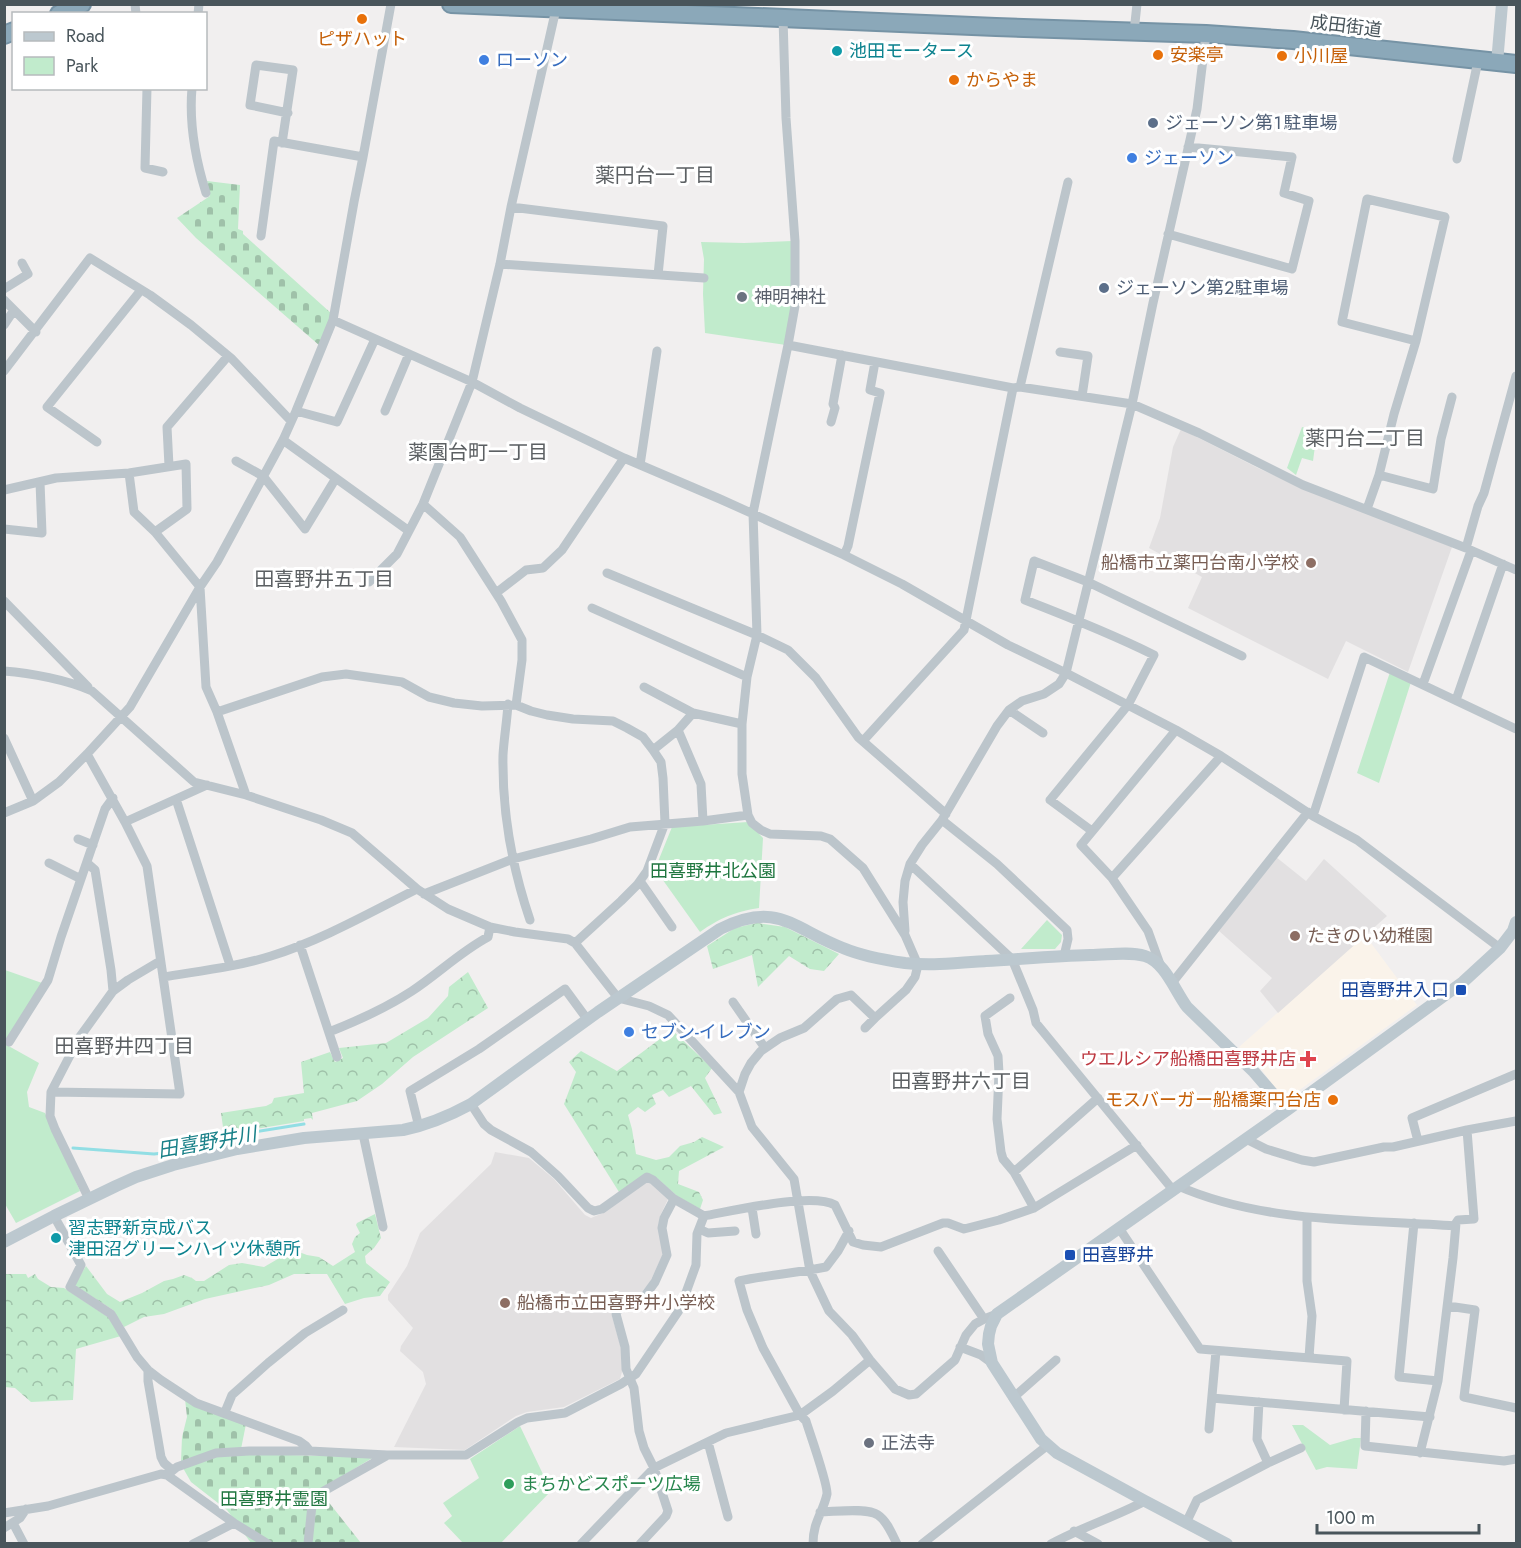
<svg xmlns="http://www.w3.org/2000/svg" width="1521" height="1548" viewBox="0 0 1521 1548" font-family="Jost,'Noto Sans JP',sans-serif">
<defs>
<pattern id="forest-crowns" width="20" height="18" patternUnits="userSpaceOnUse" patternTransform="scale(1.5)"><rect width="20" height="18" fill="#c1ebcc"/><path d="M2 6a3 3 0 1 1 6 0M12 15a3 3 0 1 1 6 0" fill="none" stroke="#9fc1a9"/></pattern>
<pattern id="cemetery-stones" width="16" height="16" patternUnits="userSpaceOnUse" patternTransform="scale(1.5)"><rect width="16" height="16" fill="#c1ebcc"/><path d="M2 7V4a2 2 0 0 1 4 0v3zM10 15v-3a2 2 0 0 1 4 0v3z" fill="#9fc1a9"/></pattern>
</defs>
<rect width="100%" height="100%" fill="#f1efef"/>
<path fill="#faf3ea" d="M1365 935 1417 1005 1294 1094 1278 1092 1262 1070 1239 1047Z"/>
<path fill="#e2e0e1" d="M1181 429 1260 469 1319 495 1452 547 1408 672 1346 641 1328 679 1188 608 1202 577 1149 548 1160 518 1173 447Z
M1276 857 1306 881 1324 859 1387 916 1278 1013 1260 991 1272 978 1219 931Z
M495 1152 529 1158 554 1179 585 1215 591 1218 603 1213 646 1180 669 1197 660 1216 658 1227 663 1254 650 1282 640 1294 612 1306 610 1309 621 1348 622 1372 620 1379 564 1407 527 1412 516 1416 465 1450 394 1447 426 1384 423 1372 400 1351 401 1346 413 1328 388 1300V1295L407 1266 420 1233 491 1164Z"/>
<path fill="url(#forest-crowns)" d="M757 923 785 927 839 954 824 971 810 969 789 956 758 987 752 955 713 969 707 946 735 928Z
M468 972 488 1008 413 1057 382 1084 357 1101 312 1113 313 1120 311 1118 304 1119V1121L224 1134 221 1113 266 1106 272 1103 274 1098 304 1093 301 1062 330 1052 335 1062 343 1058 339 1048 386 1043 428 1018 448 996 449 987Z
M672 1030 712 1068 705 1078 722 1113 714 1115 691 1086 669 1097 663 1090 652 1095 656 1104 645 1112 638 1107 628 1115 632 1129 636 1154 656 1160 669 1157 680 1146 694 1142 702 1137 724 1147 679 1171 678 1184 699 1192 703 1200 700 1209 677 1196 657 1178 619 1192 564 1104 576 1072 569 1062 581 1051 617 1071Z
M375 1214 381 1238 374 1248 365 1256 366 1263 390 1282 380 1296 364 1298 345 1304 327 1274H294L269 1285 205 1299 164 1314 144 1317 124 1327 113 1310 74 1285 86 1266 107 1294 120 1302 142 1293 164 1281 173 1279 184 1275 192 1278 196 1281H204L229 1265 242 1263 264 1267 288 1253 299 1252 307 1255 319 1257 333 1266 355 1252 352 1244 355 1237 360 1233 356 1225 357 1223Z
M4 1274H26L28 1278 35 1274 38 1279 51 1287 64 1288 108 1317 121 1336 76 1349 73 1400 31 1402 15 1388 5 1387Z"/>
<path fill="url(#cemetery-stones)" d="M207 181 240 185 238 229 243 231V234L332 314 320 346 196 238 177 218 210 196Z
M185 1399 246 1424 240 1454 374 1457 319 1490 361 1543H251L227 1510 191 1482 183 1468 181 1461 182 1437 187 1417Z"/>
<path fill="#c1ebcc" d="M792 241 791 307 786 345 705 333 703 294 704 259 701 242 744 243Z
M1302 427 1317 431 1313 461 1302 458 1296 475 1287 468Z
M1390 672 1411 682 1379 783 1357 773Z
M748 822 763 838 759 908C734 912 720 918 700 932L655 869 672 827Z
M1047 920 1062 935 1061 942 1055 949H1021Z
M5 970 42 983 5 1044 39 1063 27 1092 29 1107 45 1113 80 1191 16 1223 5 1204Z
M1292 1425H1303L1330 1445 1354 1438H1361L1357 1469 1327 1467 1316 1470Z
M520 1426 551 1491 500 1544 463 1543 444 1523 452 1516 443 1503 479 1478 470 1459Z"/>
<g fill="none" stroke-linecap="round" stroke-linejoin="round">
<path stroke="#92dee4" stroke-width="3" d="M73 1148 154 1154 163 1153 235 1135 304 1124"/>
<defs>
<path id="highway" d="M451 4 996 27 1206 34 1293 40 1516 64
M59 14 82 4
M4 35 14 31"/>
</defs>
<use href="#highway" stroke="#7693a5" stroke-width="20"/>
<path stroke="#bcc5cb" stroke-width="9" d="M135 4 136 14
M198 14 199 4
M783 18 786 118 795 241V306L788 345 753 513 757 635 747 677 742 724V774L748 815 752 823 761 830 770 834 821 836 830 839 863 868 905 935 918 965 915 977 906 990 875 1018 865 1028
M1134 32 1137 4
M147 88 145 168 163 172
M192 88C189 122 196 161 206 193
M282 143 293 70 256 65 250 105 288 113
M1457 159 1478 61
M511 207 663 226 658 275
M1168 234 1292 269 1309 201 1284 193 1292 157 1188 147
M261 236 274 141 363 157
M500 264 704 278
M4 289 28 274 22 263
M4 300 36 332
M333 320 472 382 520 408 624 458 720 499 844 555 902 584 1008 645 1066 673 1176 730 1221 756 1313 816 1357 840 1500 948
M4 325 14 310
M788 345 1013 388 1020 387 1132 404 1199 433 1303 485 1466 548 1516 570
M1060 352 1088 356 1082 396
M4 371 90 258 150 295 191 325 232 359 291 421
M1020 387 1068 182
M296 411 337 422 375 339
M385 411 409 354
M831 422 835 408 833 404 842 355
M283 440 409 531 423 504 472 382 500 264 511 207 556 9
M97 442 47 407 141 290
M236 461 263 476 305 529 336 478
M640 465 657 351
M169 466 167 427 228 356
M129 473 134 512 155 532
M1379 475 1433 489 1441 439 1452 397
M4 490 56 478 129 473 186 464 187 509 155 532 200 587 206 687 217 712 246 795
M423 504 460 537 501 601 522 640V660L516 705
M1367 509 1379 475 1394 414 1416 341 1445 217 1367 199 1342 322 1416 341
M4 529 42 533 40 482
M1466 548 1478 506 1484 493 1516 376
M844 555 848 546 880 393 870 390 875 362
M607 573 757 635 788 650 816 678 858 737 946 814
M369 582 397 554 409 531
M496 593 526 570 543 568 562 550 624 458
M4 601 88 687
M592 608 747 677
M4 671C31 673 68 680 92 691L194 782 246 795 321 820 352 833 417 889 448 909 490 927 515 932 568 939 575 943 618 998 649 1006 668 1015 739 1092 752 1127 794 1179 810 1271 829 1311 852 1335 870 1360 895 1389 909 1395 916 1394 955 1360 966 1335 975 1324 984 1319 997 1314
M1423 684 1471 551
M644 687 693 713
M1456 700 1503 564
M508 704C507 721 504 738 503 755 502 811 512 867 530 920
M1009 710 1043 733
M217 712 322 677 346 674 402 682 429 697 454 703 482 706 516 705 531 711 547 715 573 719 613 721 627 728 643 737 653 750 661 762 663 778 665 823 647 871 637 885 621 901 575 943
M678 730 701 784 703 821
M4 738 33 801
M863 741 964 630 1013 388
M653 750 678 730 693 713 742 724
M176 799 230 965
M4 813 33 801 59 782 87 754 130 707 200 587 217 562 283 440 296 411 333 320 354 202 363 157 391 4
M1313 816 1364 657 1516 729
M942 820 997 864 1067 930 1068 939 1064 956
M125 822 207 785
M1092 831 1050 800 1128 705 1154 655C1112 634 1069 617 1025 600L1034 561 1088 582 1242 656
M78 839 93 845
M49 863 81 879
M87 863 95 870 111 970 113 991
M910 864 1012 959 1033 1010 1036 1023 1173 1190
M1112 878 1221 756
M640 881 672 927
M424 894 513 859 591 839 630 827 703 821 748 815
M905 931 903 902 905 881 910 864 922 845 942 820 997 726 1009 710 1022 701 1044 694 1059 684 1066 673 1132 404 1153 303 1197 109 1206 34
M300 945 337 1057
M1161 967 1148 931 1112 878 1081 845 1176 730
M163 977C199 971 236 967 271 956 322 940 369 913 417 889
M1172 983 1308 812
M1010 998 985 1016 988 1034 998 1056 999 1073 997 1119 1001 1152 1003 1159 1014 1172 1034 1208
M733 1002 765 1048
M329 1032C357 1021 386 1008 412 991 438 974 460 952 488 937L490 927
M9 1042 48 980 61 937 105 809 113 798
M51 1092 180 1094 147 866 125 822 87 754
M739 1092 745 1074 751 1063 761 1051 780 1038 804 1028 837 999 851 995 875 1018
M471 1104 484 1124 491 1130 531 1152 558 1176 588 1208 594 1211 602 1209 647 1177 653 1180 674 1199 704 1216
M419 1127 410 1091 479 1049 565 989 587 1019
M363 1134 383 1227
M1246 1139 1266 1149 1302 1160 1314 1162 1384 1147H1393L1467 1130 1516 1121
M1418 1141 1412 1118 1516 1074
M1014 1172 1098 1098
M1178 1186C1265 1224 1363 1219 1455 1226
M89 1199 55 1129 50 1116 51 1092 79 1038 113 991 128 980 160 961
M752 1208 756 1234
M54 1216 81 1265 70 1287 111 1314 137 1357 148 1370 161 1380 196 1403 299 1441 306 1446 310 1451
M1307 1218V1281L1312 1316 1309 1357
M1414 1223 1399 1377 1438 1381
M1119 1228 1200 1349 1347 1361 1344 1410
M699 1229 708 1233 735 1231
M938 1251 984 1319
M1448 1306 1475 1310 1464 1397 1516 1408
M960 1347 981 1355 992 1363
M148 1370V1381L161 1457 164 1463 172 1470
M1013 1398 1056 1360
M1212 1398 1430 1417
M1259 1402 1257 1439 1268 1463
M1366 1411 1365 1446 1504 1461 1516 1459
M225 1412 232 1395 268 1363 305 1333 343 1310
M1209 1429 1216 1351
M708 1442 728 1517
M1420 1453 1438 1381 1453 1258 1456 1223 1458 1220 1474 1219 1467 1130
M167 1475 177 1467 216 1453 249 1451H310L387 1455H466L518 1422 527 1418 565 1413 621 1384 636 1374 680 1309 696 1265 697 1234 704 1216C732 1211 812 1192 835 1205L853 1242 863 1245 881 1247 943 1223H948L964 1229 999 1220 1034 1208 1137 1145
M820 1512C834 1512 867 1507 878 1515 887 1521 892 1534 897 1544
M4 1513 48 1506 161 1474 167 1475 234 1523 268 1544
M13 1523 24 1544
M1186 1523 1197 1500 1268 1463 1301 1448
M4 1528 20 1518 26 1509
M1074 1531 1098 1544
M193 1544 234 1523
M308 1544 312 1505 315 1496 386 1456
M581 1544 654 1468 726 1433 800 1415 833 1391 870 1360
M640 1544 666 1516 668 1511 654 1468 644 1448 639 1431 634 1388 626 1369 625 1347 616 1314 618 1310 644 1297 655 1282 667 1255 662 1228 664 1218 674 1199
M813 1544C813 1521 823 1513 827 1494 828 1484 810 1434 806 1421L800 1415 763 1348 747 1310 739 1281C768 1275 797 1273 826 1267L838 1251 849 1231
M922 1544 1048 1445
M1051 1544C1082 1527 1115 1517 1145 1501"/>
<path stroke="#bcc8cf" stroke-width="12" d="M1497 63 1502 4
M4 1242 54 1216 116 1186 136 1177 173 1165 237 1149 304 1138 403 1130C428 1125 449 1116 471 1104L598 1012 720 929C778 900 793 929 843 948 862 956 884 960 905 963 931 966 959 963 986 961 1021 959 1056 956 1090 955 1108 955 1128 951 1145 956 1165 962 1175 991 1187 1007L1254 1072 1287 1110
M1227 1544 1145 1501 1057 1453 1041 1439 992 1363 988 1344 989 1334 991 1326 997 1314 1287 1110 1463 982 1500 948 1513 931 1516 922"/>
<use href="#highway" stroke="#8ba8b9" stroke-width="16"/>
</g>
<g fill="#e8710a" stroke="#fff" stroke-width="2">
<circle cx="362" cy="19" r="6"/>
<circle cx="1158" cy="55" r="6"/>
<circle cx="1282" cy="56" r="6"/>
<circle cx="954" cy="80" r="6"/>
<circle cx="1333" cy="1100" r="6"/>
</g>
<g fill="#0f9aa8" stroke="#fff" stroke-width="2">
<circle cx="837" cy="51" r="6"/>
<circle cx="56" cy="1238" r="6"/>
</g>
<g fill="#3f7fe0" stroke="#fff" stroke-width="2">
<circle cx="484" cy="60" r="6"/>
<circle cx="1132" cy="158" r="6"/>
<circle cx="629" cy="1032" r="6"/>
</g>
<g fill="#5c6f8a" stroke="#fff" stroke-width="2">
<circle cx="1153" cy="123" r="6"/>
<circle cx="1104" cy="288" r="6"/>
</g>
<g fill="#6b7280" stroke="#fff" stroke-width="2">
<circle cx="742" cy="297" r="6"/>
<circle cx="869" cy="1443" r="6"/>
</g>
<g fill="#8d6e63" stroke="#fff" stroke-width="2">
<circle cx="1311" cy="563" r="6"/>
<circle cx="1295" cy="936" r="6"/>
<circle cx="505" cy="1303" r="6"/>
</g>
<g fill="#1a4fb4" stroke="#fff" stroke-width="2">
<rect x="1455" y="984" width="12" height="12" rx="3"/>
<rect x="1064" y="1249" width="12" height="12" rx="3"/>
</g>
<path fill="#e0444e" stroke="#fff" stroke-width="2" d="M1305 1050h6v6h6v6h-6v6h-6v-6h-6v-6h6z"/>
<circle fill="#2e9e5b" stroke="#fff" stroke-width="2" cx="509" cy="1484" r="6"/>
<g text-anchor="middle" stroke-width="6" stroke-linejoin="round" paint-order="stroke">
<g font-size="18" fill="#49555b" stroke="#fff">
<text transform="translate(1346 26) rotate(7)" y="6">成田街道</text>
</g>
<g font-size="18" fill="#c56008" stroke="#fff" text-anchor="start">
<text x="362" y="45" text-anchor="middle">ピザハット</text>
<text x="1170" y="61">安楽亭</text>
<text x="1294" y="62">小川屋</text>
<text x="966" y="86">からやま</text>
<text x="1321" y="1106" text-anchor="end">モスバーガー船橋薬円台店</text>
</g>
<g font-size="18" fill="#0d838f" stroke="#fff" text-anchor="start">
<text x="849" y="57">池田モータース</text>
<text x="68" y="1234">習志野新京成バス<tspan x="68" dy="21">津田沼グリーンハイツ休憩所</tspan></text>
</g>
<g font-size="18" fill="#366cbe" stroke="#fff" text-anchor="start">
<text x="496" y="66">ローソン</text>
<text x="1144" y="164">ジェーソン</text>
<text x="641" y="1038">セブン-イレブン</text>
</g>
<g font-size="18" fill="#4e5e75" stroke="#fff" text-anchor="start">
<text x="1165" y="129">ジェーソン第１駐車場</text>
<text x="1116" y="294">ジェーソン第２駐車場</text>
</g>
<g font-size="18" fill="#5b616d" stroke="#fff" text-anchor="start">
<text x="754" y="303">神明神社</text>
<text x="881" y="1449">正法寺</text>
</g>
<g font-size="18" fill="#785e54" stroke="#fff" text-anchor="start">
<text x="1299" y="569" text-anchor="end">船橋市立薬円台南小学校</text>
<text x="1307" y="942">たきのい幼稚園</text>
<text x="517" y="1309">船橋市立田喜野井小学校</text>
</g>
<g font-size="18" fill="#1f763f" stroke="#fff">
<text x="713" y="877">田喜野井北公園</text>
<text x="274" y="1505">田喜野井霊園</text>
</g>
<g font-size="18" fill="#164399" stroke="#fff" text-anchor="end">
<text x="1449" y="996">田喜野井入口</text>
<text x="1082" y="1261" text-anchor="start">田喜野井</text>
</g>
<g font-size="18" fill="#be3a42" stroke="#fff" text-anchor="end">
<text x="1296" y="1065">ウエルシア船橋田喜野井店</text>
</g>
<g font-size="18" fill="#27864d" stroke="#fff" text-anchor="start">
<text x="521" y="1490">まちかどスポーツ広場</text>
</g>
<g font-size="20" fill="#5c6063" stroke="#fff">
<text x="655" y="182">薬円台一丁目</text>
<text x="1365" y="445">薬円台二丁目</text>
<text x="478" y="459">薬園台町一丁目</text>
<text x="324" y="586">田喜野井五丁目</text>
<text x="124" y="1053">田喜野井四丁目</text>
<text x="961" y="1088">田喜野井六丁目</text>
</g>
<g font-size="20" font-style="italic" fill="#188088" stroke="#fff">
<text transform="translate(207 1142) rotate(-10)" y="7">田喜野井川</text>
</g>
</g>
<rect width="1521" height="1548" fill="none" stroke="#49555b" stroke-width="12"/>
<rect x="12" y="12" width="195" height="78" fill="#ffffff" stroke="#b6bbbd" stroke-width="1.5"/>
<rect x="24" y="32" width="30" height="9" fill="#bcc8cf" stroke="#b6bbbd" stroke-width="1.5"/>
<text x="66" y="42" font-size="18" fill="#49555b">Road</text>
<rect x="24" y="57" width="30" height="18" fill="#c1ebcc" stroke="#b6bbbd" stroke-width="1.5"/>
<text x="66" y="72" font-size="18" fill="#49555b">Park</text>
<path d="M1317 1524v9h162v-9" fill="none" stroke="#49555b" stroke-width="3"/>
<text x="1326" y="1524" font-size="18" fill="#49555b" stroke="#ffffff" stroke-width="4.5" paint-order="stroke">100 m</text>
</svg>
